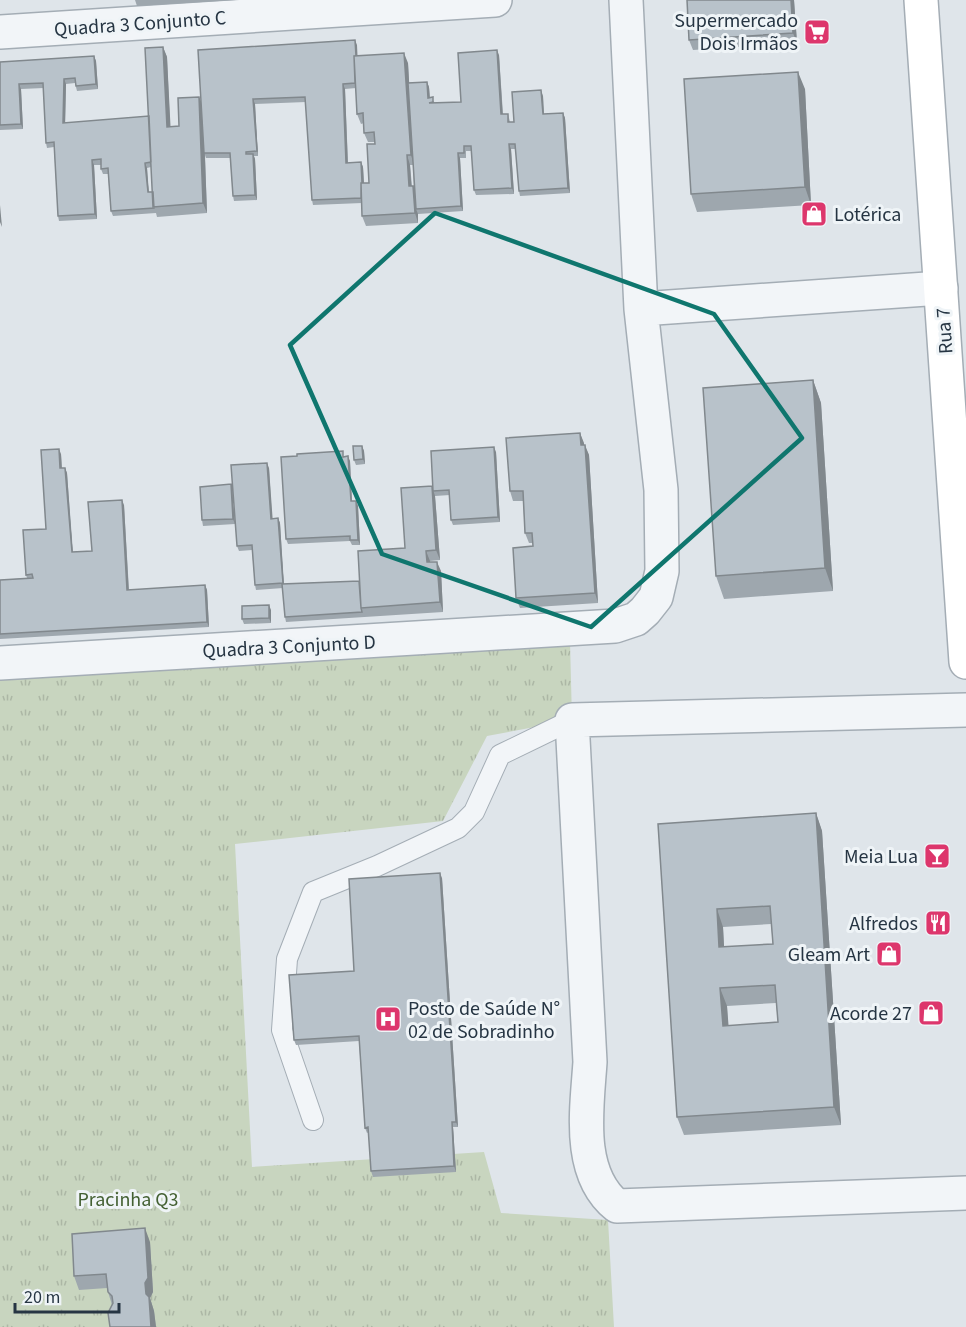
<svg xmlns="http://www.w3.org/2000/svg" width="966" height="1327" viewBox="0 0 966 1327" font-family="'Source Sans 3',sans-serif">
<defs>
<pattern id="park-tufts" width="24" height="20" patternUnits="userSpaceOnUse" patternTransform="scale(1.5)"><rect width="24" height="20" fill="#c8d5bf"/><path d="M3 7l-1-3M5 7V3M7 7l1-3M15 17l-1-3M17 17v-4M19 17l1-3" fill="none" stroke="#acb7a5"/></pattern>
</defs>
<rect width="100%" height="100%" fill="#dfe5ea"/>
<path fill="url(#park-tufts)" d="M570 641 572 720 487 736 443 821 235 844 252 1167 484 1152 501 1213 608 1220 614 1327H0V677Z"/>
<g fill="none" stroke-linecap="round" stroke-linejoin="round">
<defs>
<path id="service" d="M313 1120 282 1030 287 959 313 892 377 866 458 828 474 812 500 755 572 720"/>
<path id="minor" d="M0 32 495 0
M641 309 941 288
M0 663 615 626 636 619 645 611 656 597 662 571 661 490 641 309 626 0
M966 710 572 720 590 1062C587 1108 576 1173 617 1206L966 1193"/>
<path id="secondary" d="M921 0 966 662"/>
</defs>
<use href="#service" stroke="#a4adb5" stroke-width="22"/>
<use href="#minor" stroke="#a4adb5" stroke-width="36"/>
<use href="#secondary" stroke="#a4adb5" stroke-width="36"/>
<use href="#service" stroke="#f2f5f8" stroke-width="20"/>
<use href="#minor" stroke="#f2f5f8" stroke-width="33"/>
<use href="#secondary" stroke="#fff" stroke-width="33"/>
</g>
<path fill="#9ea7ae" fill-rule="evenodd" d="M135 0H236L137 6Z
M687 0H794L797 43 693 50 689 40Z
M357 45V56L408 63 409 83 427 82 429 87 430 97 435 103 461 102 499 55 503 114H508L510 122H514L543 96 544 114 563 113 565 118 570 193 520 196 519 191 516 149H511L514 194 476 195 474 190 472 151H466V158H460L463 211 418 214V223L366 226 362 216V203L313 205 312 200 306 102 255 104 258 156H254L255 159 257 200 234 201 233 196 230 158H206L205 155 207 213 157 217 156 213 113 216 111 211 108 174H103L101 169V165H94L97 219 59 221 58 216 54 147 47 148 46 143 44 88 21 89 23 129 0 130V62L94 56 96 61 98 89 77 91 75 83 66 84 65 123 149 116 163 47 167 57 170 126H179L199 97 201 101ZM356 88 357 114 361 124 364 123V133L368 142H375L369 183H364L363 167 361 162 348 163 345 89ZM410 165H413L414 190 413 186H412ZM151 167 153 192H149L147 168Z
M805 89 811 205 697 212 691 194Z
M813 380 821 403 833 591 724 599 716 576Z
M580 433 584 445 589 455 598 603 520 608 516 598 533 546V543H529L525 533 523 501H513L510 491Z
M362 446 364 451 365 464 356 465 354 460Z
M496 452 500 522 453 525 451 520 450 495 435 496 440 560 430 561V562L441 571 443 612 286 622 285 617 283 588 256 590 255 585 252 550 239 551 237 546 269 468 272 519 278 518 280 523 284 584 359 581 405 548 433 491Z
M61 454 62 468H65L67 473 73 552 92 551 124 505 129 590 205 585 207 590 209 627 0 639V580L27 578 26 575 46 529Z
M345 456 350 461 352 501H356L358 506 360 545H352L350 541 288 544 286 539Z
M231 484 235 524 203 526 202 520Z
M271 610V623L244 624 242 619Z
M816 813 822 831 841 1125 684 1135 677 1117 658 824ZM771 924 773 944 724 947 723 927ZM776 1003 778 1022 728 1026 727 1006Z
M442 878 458 1127H453L456 1172 373 1177 371 1171 369 1132 367 1133 365 1128 359 1041 296 1045 294 1040 354 971Z
M150 1242 153 1292 150 1298 154 1311 156 1327H110L112 1305 108 1292 107 1288 79 1290 74 1276Z"/>
<path fill="#81888d" d="M791 0H794L797 43 793 33Z
M355 40 357 45 359 88 357 83Z
M163 47 167 57 171 136 167 127Z
M497 50 499 55 503 120 501 114Z
M404 53 408 63 414 165 411 155Z
M94 56 96 61 98 89 96 84Z
M798 72 805 89 811 205 805 187Z
M64 79 66 84 65 128 63 123Z
M427 82 429 87 430 103 428 98Z
M19 84 21 89 23 129 21 124Z
M343 84 345 89 348 168 346 163Z
M541 90 543 96 544 119 543 114Z
M199 97 203 106 207 213 203 203Z
M253 99 255 104 258 156 257 151Z
M563 113 565 118 570 193 568 188Z
M509 144 511 149 514 194 512 188Z
M458 153 460 158 463 211 461 206Z
M253 154 255 159 257 200 255 195Z
M407 155 410 165 412 196 409 186Z
M92 160 94 165 97 219 95 214Z
M361 162 363 167 365 203 363 198Z
M145 163 147 168 149 197 148 192Z
M413 186 417 196 416 209 418 214V223L415 213Z
M0 204V205L2 227 0 222Z
M813 380 821 403 833 591 825 568Z
M580 433 584 443V455L581 445Z
M585 445 589 455 598 603 595 593Z
M362 446 364 451 365 464 363 459Z
M494 447 496 452 500 522 498 517Z
M59 449 61 454 62 473 60 468Z
M348 456 350 461 352 506 351 501Z
M267 463 269 468 273 524 271 519Z
M65 468 67 473 73 557 72 552Z
M231 484 232 489 235 524 233 519Z
M432 486 435 496 440 560 436 550Z
M122 500 124 505 129 595 127 590Z
M356 501 358 506 360 545 358 540Z
M278 518 280 523 284 588 283 583Z
M426 551 430 561 431 572 427 562Z
M437 562 441 571 443 612 440 602Z
M205 585 207 590 209 627 207 622Z
M269 605 271 610V623L269 618Z
M816 813 822 831 841 1125 834 1107Z
M440 873 442 878 458 1127 456 1122Z
M717 909 723 927 725 965 719 947Z
M720 988 727 1006 730 1044 723 1026Z
M452 1122 453 1127 456 1172 454 1166Z
M145 1228 150 1242 153 1292 150 1298 154 1311 156 1327H151L146 1294 145 1283Z"/>
<path fill="#b8c2ca" stroke="#81888d" stroke-width="1.5" fill-rule="evenodd" d="M687 0H791L793 33 689 40Z
M355 40 356 56H354L355 83 343 84 346 163 361 162 362 183H361V198L312 200 305 97 253 99 257 151 246 152V154H253L255 195 233 196 230 153H204L198 50Z
M163 47 167 127 179 126 178 98 199 97 203 203 153 207 145 48Z
M497 50 501 114H508V122H514L512 92 541 90 543 114 563 113 568 188 519 191 515 144H509L512 188 474 190 471 146H464V153H458L461 206 416 209 408 83 427 82 428 98 433 97V102L429 103 461 102 458 53Z
M404 53 411 155H407L409 186H413L415 213 362 216 361 183H369L367 144H375L374 132 364 133 363 113 357 114 354 56Z
M94 56 96 84 76 86 75 78 64 79 63 123 149 116 151 162 145 163 148 192H153L154 208 111 211 108 168 101 169V159L92 160 95 214 58 216 54 142 46 143 43 83 19 84 21 124 0 125V62Z
M798 72 805 187 691 194 684 79Z
M813 380 825 568 716 576 703 388Z
M580 433 581 445H585L595 593 516 598 513 548 533 546 532 533H525L523 491H510L506 438Z
M353 446H362L363 459 354 460Z
M494 447 498 517 451 520 449 490 433 491 431 451Z
M59 449 60 468H65L72 552 92 551 88 502 122 500 127 590 205 585 207 622 0 634V580L33 578 32 574 26 575 23 530 46 529 41 450Z
M343 451V457L348 456 351 501H356L358 540H350V536L286 539 281 457 297 456V454Z
M267 463 271 519 278 518 283 583 255 585 252 545 237 546 231 465Z
M231 484 233 519 202 520 200 487Z
M432 486 436 550 426 551 427 562H437L440 602 361 608 358 551 405 548 401 488Z
M359 581 361 608 362 612 285 617 282 584Z
M269 605V618L242 619V606Z
M816 813 834 1107 677 1117 658 824ZM770 906 773 944 719 947 717 909ZM775 985 778 1022 723 1026 720 988Z
M440 873 456 1122H452L454 1166 371 1171 368 1127 365 1128 359 1036 294 1040 289 975 354 971 349 879Z
M145 1228 148 1278 145 1283 146 1294 149 1297 151 1327H110L108 1313 113 1303 112 1296 108 1292 106 1274 74 1276 72 1234Z"/>
<path fill="none" stroke="#0f766e" stroke-width="4.5" stroke-linejoin="round" d="M435 213 714 314 802 438 591 627 382 554 290 345Z"/>
<defs>
<symbol id="supermarket-square" viewBox="-11 -11 22 22"><rect x="-9" y="-9" width="18" height="18" rx="4" fill="#dd366c" stroke="#eff4f7"/><path d="M-6-5.5h2.5l.6 2H6L4.5 2H-2.5L-4.4-4H-6ZM-1.5 3.2a1.3 1.3 0 1 0 .1 0ZM3 3.2a1.3 1.3 0 1 0 .1 0Z" fill="#fff"/></symbol>
<symbol id="shop-square" viewBox="-11 -11 22 22"><rect x="-9" y="-9" width="18" height="18" rx="4" fill="#dd366c" stroke="#eff4f7"/><path d="M-5-2.5h2.3a2.7 3.5 0 0 1 5.4 0H5L5.5 6h-11ZM-1.5-2.5h3a1.5 2.3 0 0 0-3 0Z" fill="#fff"/></symbol>
<symbol id="bar-square" viewBox="-11 -11 22 22"><rect x="-9" y="-9" width="18" height="18" rx="4" fill="#dd366c" stroke="#eff4f7"/><path d="M-6-5H6L.8 .8V4.5H3.5V6h-7V4.5H-.8V.8Z" fill="#fff"/></symbol>
<symbol id="restaurant-square" viewBox="-11 -11 22 22"><rect x="-9" y="-9" width="18" height="18" rx="4" fill="#dd366c" stroke="#eff4f7"/><path d="M-5-6h1v4h1v-4h1v4h1v-4h1v5L-1.5 .5V6h-2V.5L-5-1ZM5-6V6H3V1.5H1.5Q1.5-4 5-6Z" fill="#fff"/></symbol>
<symbol id="hospital-square" viewBox="-11 -11 22 22"><rect x="-9" y="-9" width="18" height="18" rx="4" fill="#dd366c" stroke="#eff4f7"/><path d="M-5-5h3v3.5h4V-5h3V5h-3V1.5h-4V5h-3Z" fill="#fff"/></symbol>
</defs>
<g fill-rule="evenodd">
<use href="#supermarket-square" x="802" y="17" width="30" height="30"/>
<use href="#shop-square" x="799" y="199" width="30" height="30"/>
<use href="#bar-square" x="922" y="841" width="30" height="30"/>
<use href="#restaurant-square" x="923" y="908" width="30" height="30"/>
<use href="#shop-square" x="874" y="939" width="30" height="30"/>
<use href="#shop-square" x="916" y="998" width="30" height="30"/>
<use href="#hospital-square" x="373" y="1004" width="30" height="30"/>
</g>
<g text-anchor="middle" stroke-width="6" stroke-linejoin="round" paint-order="stroke">
<g font-size="20" fill="#263543" stroke="#eff4f7" text-anchor="end">
<text x="798" y="27">Supermercado<tspan x="798" dy="23">Dois Irmãos</tspan></text>
<text x="834" y="221" text-anchor="start">Lotérica</text>
<text x="918" y="863">Meia Lua</text>
<text x="918" y="930">Alfredos</text>
<text x="870" y="961">Gleam Art</text>
<text x="408" y="1015" text-anchor="start">Posto de Saúde N°<tspan x="408" dy="23">02 de Sobradinho</tspan></text>
<text x="912" y="1020">Acorde 27</text>
</g>
<g font-size="20" fill="#263543" stroke="#eff4f7">
<text transform="translate(140 23) rotate(-4)" y="7">Quadra 3 Conjunto C</text>
<text transform="translate(944 331) rotate(-94)" y="7">Rua 7</text>
<text transform="translate(289 646) rotate(-3)" y="7">Quadra 3 Conjunto D</text>
</g>
<g font-size="20" fill="#436032" stroke="#eff4f7">
<text x="128" y="1206">Pracinha Q3</text>
</g>
</g>
<path d="M15 1303v9h104v-9" fill="none" stroke="#263543" stroke-width="3"/>
<text x="24" y="1303" font-size="18" fill="#263543" stroke="#eff4f7" stroke-width="4.5" paint-order="stroke">20 m</text>
</svg>
